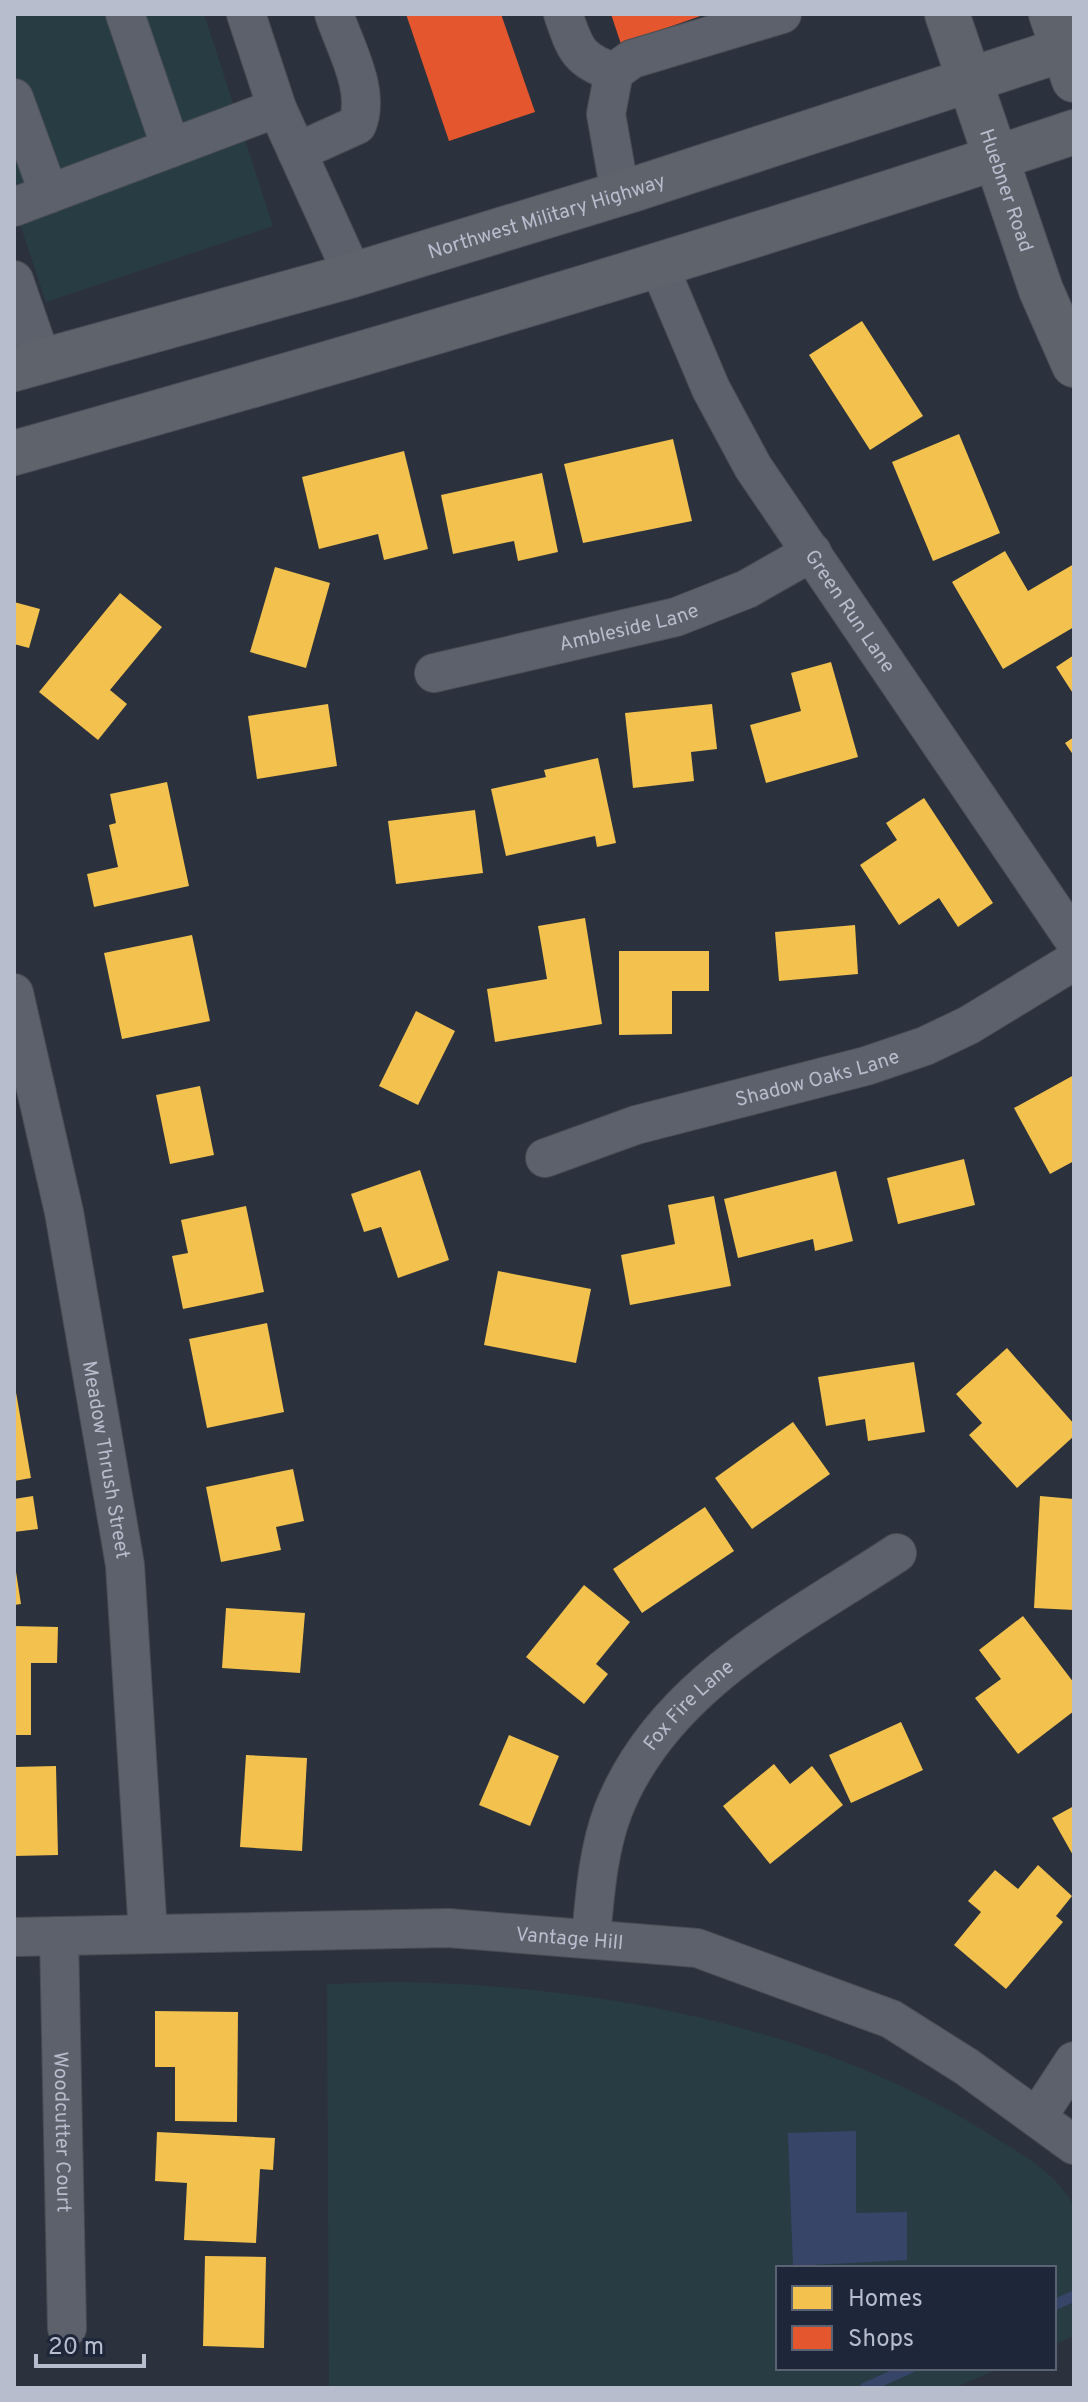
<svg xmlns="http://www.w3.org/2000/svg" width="1088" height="2402" viewBox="0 0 1088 2402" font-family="Overpass,sans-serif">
<rect width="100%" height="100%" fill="#2c323d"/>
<path fill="#283c44" d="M14 14H204L273 226 46 302 14 206Z
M392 1982C598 1985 813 2024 989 2134 1019 2153 1054 2171 1072 2203 1080 2217 1074 2314 1074 2336L1054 2345V2268H778V2368H1000L954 2388H329L327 1984Z"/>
<path fill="#374668" d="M856 2131V2213L907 2212V2260L793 2266 788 2133Z"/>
<path fill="#f2c14e" d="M862 321 923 416 870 450 809 355Z
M959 434 1000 533 933 561 892 462Z
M673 439 692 521 583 543 564 464Z
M404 451 428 549 384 560 378 534 319 549 302 477Z
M542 473 558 552 518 561 514 541 453 554 441 495Z
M1005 551 1028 591 1074 564V627L1003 669 952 582Z
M275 567 330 583 306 668 250 652Z
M120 593 162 627 110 690 127 704 98 740 39 692Z
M14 602 40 609 29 648 14 644Z
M1074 655V695L1056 667Z
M831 662 858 757 766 783 750 725 801 711 791 673Z
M328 704 337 766 257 779 248 716Z
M712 704 717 749 691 752 694 781 633 788 625 713Z
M1074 737V756L1065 743Z
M598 758 616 843 597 847 595 836 506 856 491 789 546 777 544 770Z
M167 782 189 886 94 907 87 874 118 867 109 825 116 823 110 794Z
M924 798 993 903 958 927 939 898 899 925 860 865 897 840 886 823Z
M475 810 483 873 396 884 388 821Z
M585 918 602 1024 495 1042 487 989 547 979 538 926Z
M855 925 858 974 779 981 775 932Z
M192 935 210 1021 122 1039 104 953Z
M619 951H709V991H672V1034L619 1035Z
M416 1011 455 1031 418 1105 379 1086Z
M1074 1075V1161L1050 1174 1014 1108Z
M200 1086 214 1155 170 1164 156 1095Z
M964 1159 975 1205 898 1224 887 1178Z
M420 1170 449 1260 398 1278 381 1227 364 1232 351 1194Z
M836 1171 853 1241 815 1251 813 1239 738 1258 724 1199Z
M714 1196 731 1286 630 1305 621 1255 675 1244 668 1205Z
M246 1206 264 1292 183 1309 172 1256 188 1253 181 1220Z
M498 1271 591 1289 576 1363 484 1345Z
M267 1323 284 1412 207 1428 189 1339Z
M1007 1348 1074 1424V1436L1017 1488 969 1435 982 1423 956 1394Z
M914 1362 925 1432 868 1441 865 1419 826 1426 818 1377Z
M14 1381 31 1478 14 1481Z
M793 1422 830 1474 752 1529 715 1478Z
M293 1469 304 1521 276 1527 281 1550 221 1562 206 1487Z
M33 1496 38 1529 14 1532V1499Z
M1040 1496 1074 1499V1610L1034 1608Z
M705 1507 734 1551 642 1613 613 1569Z
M16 1572 21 1604 14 1605V1573Z
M584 1585 630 1622 596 1664 608 1674 584 1704 526 1657Z
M226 1608 305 1613 300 1673 222 1668Z
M1023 1616 1074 1683V1711L1018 1754 975 1698 1001 1679 979 1650Z
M14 1626 58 1627 57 1663H31V1735H14Z
M901 1722 923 1770 851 1803 829 1755Z
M509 1735 559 1756 530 1826 479 1805Z
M246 1755 307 1758 302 1851 240 1847Z
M774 1764 790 1784 812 1766 843 1805 770 1864 723 1806Z
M56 1766 58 1855 14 1856V1767Z
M1074 1806V1857L1052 1818Z
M1038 1865 1072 1896 1056 1916 1063 1922 1006 1989 954 1945 981 1912 968 1901 995 1870 1018 1889Z
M155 2011 238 2012 237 2122 175 2121V2067H155Z
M157 2132 275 2138 273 2170 260 2169 256 2243 184 2240 187 2183 155 2181Z
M205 2256 266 2257 264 2348 203 2346Z"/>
<path fill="#e4572e" d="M406 14H501L535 112 449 141Z
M611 14H706L621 44Z"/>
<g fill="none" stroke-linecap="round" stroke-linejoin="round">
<path stroke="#374668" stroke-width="11" d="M1054 2305 1074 2296
M865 2388 910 2368"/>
<defs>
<g id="minor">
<path d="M125 14 171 148"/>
<path d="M246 14 277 108 353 275"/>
<path d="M563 14C575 48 577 60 614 72"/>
<path d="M14 98 49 194"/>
<path d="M297 152 357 125C371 91 345 47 334 14"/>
<path d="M620 193 606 114 614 72 632 59 782 14"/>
<path d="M14 207 277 108"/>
<path id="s1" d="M659 266 711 389 753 467 1074 940"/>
<path d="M14 280 42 361"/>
<path id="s2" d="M434 673 676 617 747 589 812 552"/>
<path id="s3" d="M14 993 64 1212 125 1565 148 1934"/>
<path id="s4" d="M545 1158 636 1125 866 1066 925 1046 969 1025 1074 961"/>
<path id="s5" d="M59 1936 67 2328"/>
<path id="s6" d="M14 1937 448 1928 697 1948 891 2019 967 2067 1074 2145"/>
<path id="s7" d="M591 1937C595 1894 598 1851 613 1811 662 1685 791 1623 897 1553"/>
<path d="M1038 2116 1074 2061"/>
</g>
<g id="major">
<path id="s8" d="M947 14 1041 290 1074 365"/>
<path d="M1051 14 1074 80"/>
<path id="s9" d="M14 369 353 275 635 189 1074 46"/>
<path d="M14 453C370 353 724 249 1074 132"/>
</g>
</defs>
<use href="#minor" stroke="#494d55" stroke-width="40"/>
<use href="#major" stroke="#4a4f5a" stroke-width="46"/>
<use href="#minor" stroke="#5d616b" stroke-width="38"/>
<use href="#major" stroke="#5f636c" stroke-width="44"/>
</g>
<g text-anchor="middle" stroke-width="8" stroke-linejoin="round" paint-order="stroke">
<g font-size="20" fill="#b7bdcd" stroke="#1e2639">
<text dy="7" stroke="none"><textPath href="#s8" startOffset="186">Huebner Road</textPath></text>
<text dy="7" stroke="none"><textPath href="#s9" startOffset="554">Northwest Military Highway</textPath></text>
<text dy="7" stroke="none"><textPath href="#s1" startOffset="396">Green Run Lane</textPath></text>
<text dy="7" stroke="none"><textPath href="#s2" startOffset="200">Ambleside Lane</textPath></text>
<text dy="7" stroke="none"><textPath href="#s4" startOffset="284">Shadow Oaks Lane</textPath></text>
<text dy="7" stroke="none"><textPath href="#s3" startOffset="476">Meadow Thrush Street</textPath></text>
<text dy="7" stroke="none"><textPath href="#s7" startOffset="260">Fox Fire Lane</textPath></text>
<text dy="7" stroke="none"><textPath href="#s6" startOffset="556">Vantage Hill</textPath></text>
<text dy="7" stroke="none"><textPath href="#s5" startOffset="196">Woodcutter Court</textPath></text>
</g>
</g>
<rect width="1088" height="2402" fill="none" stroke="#b7bdcd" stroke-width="32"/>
<rect x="776" y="2266" width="280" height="104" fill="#1e2639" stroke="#5b6274" stroke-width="2"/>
<rect x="792" y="2286" width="40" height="24" fill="#f2c14e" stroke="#5b6274" stroke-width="2"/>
<text x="848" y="2306" font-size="24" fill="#b7bdcd">Homes</text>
<rect x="792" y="2326" width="40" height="24" fill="#e4572e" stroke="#5b6274" stroke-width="2"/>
<text x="848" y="2346" font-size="24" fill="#b7bdcd">Shops</text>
<path d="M36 2354v12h108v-12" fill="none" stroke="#b7bdcd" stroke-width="4"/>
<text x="48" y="2354" font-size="24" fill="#b7bdcd" stroke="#1e2639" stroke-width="6" paint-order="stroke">20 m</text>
</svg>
